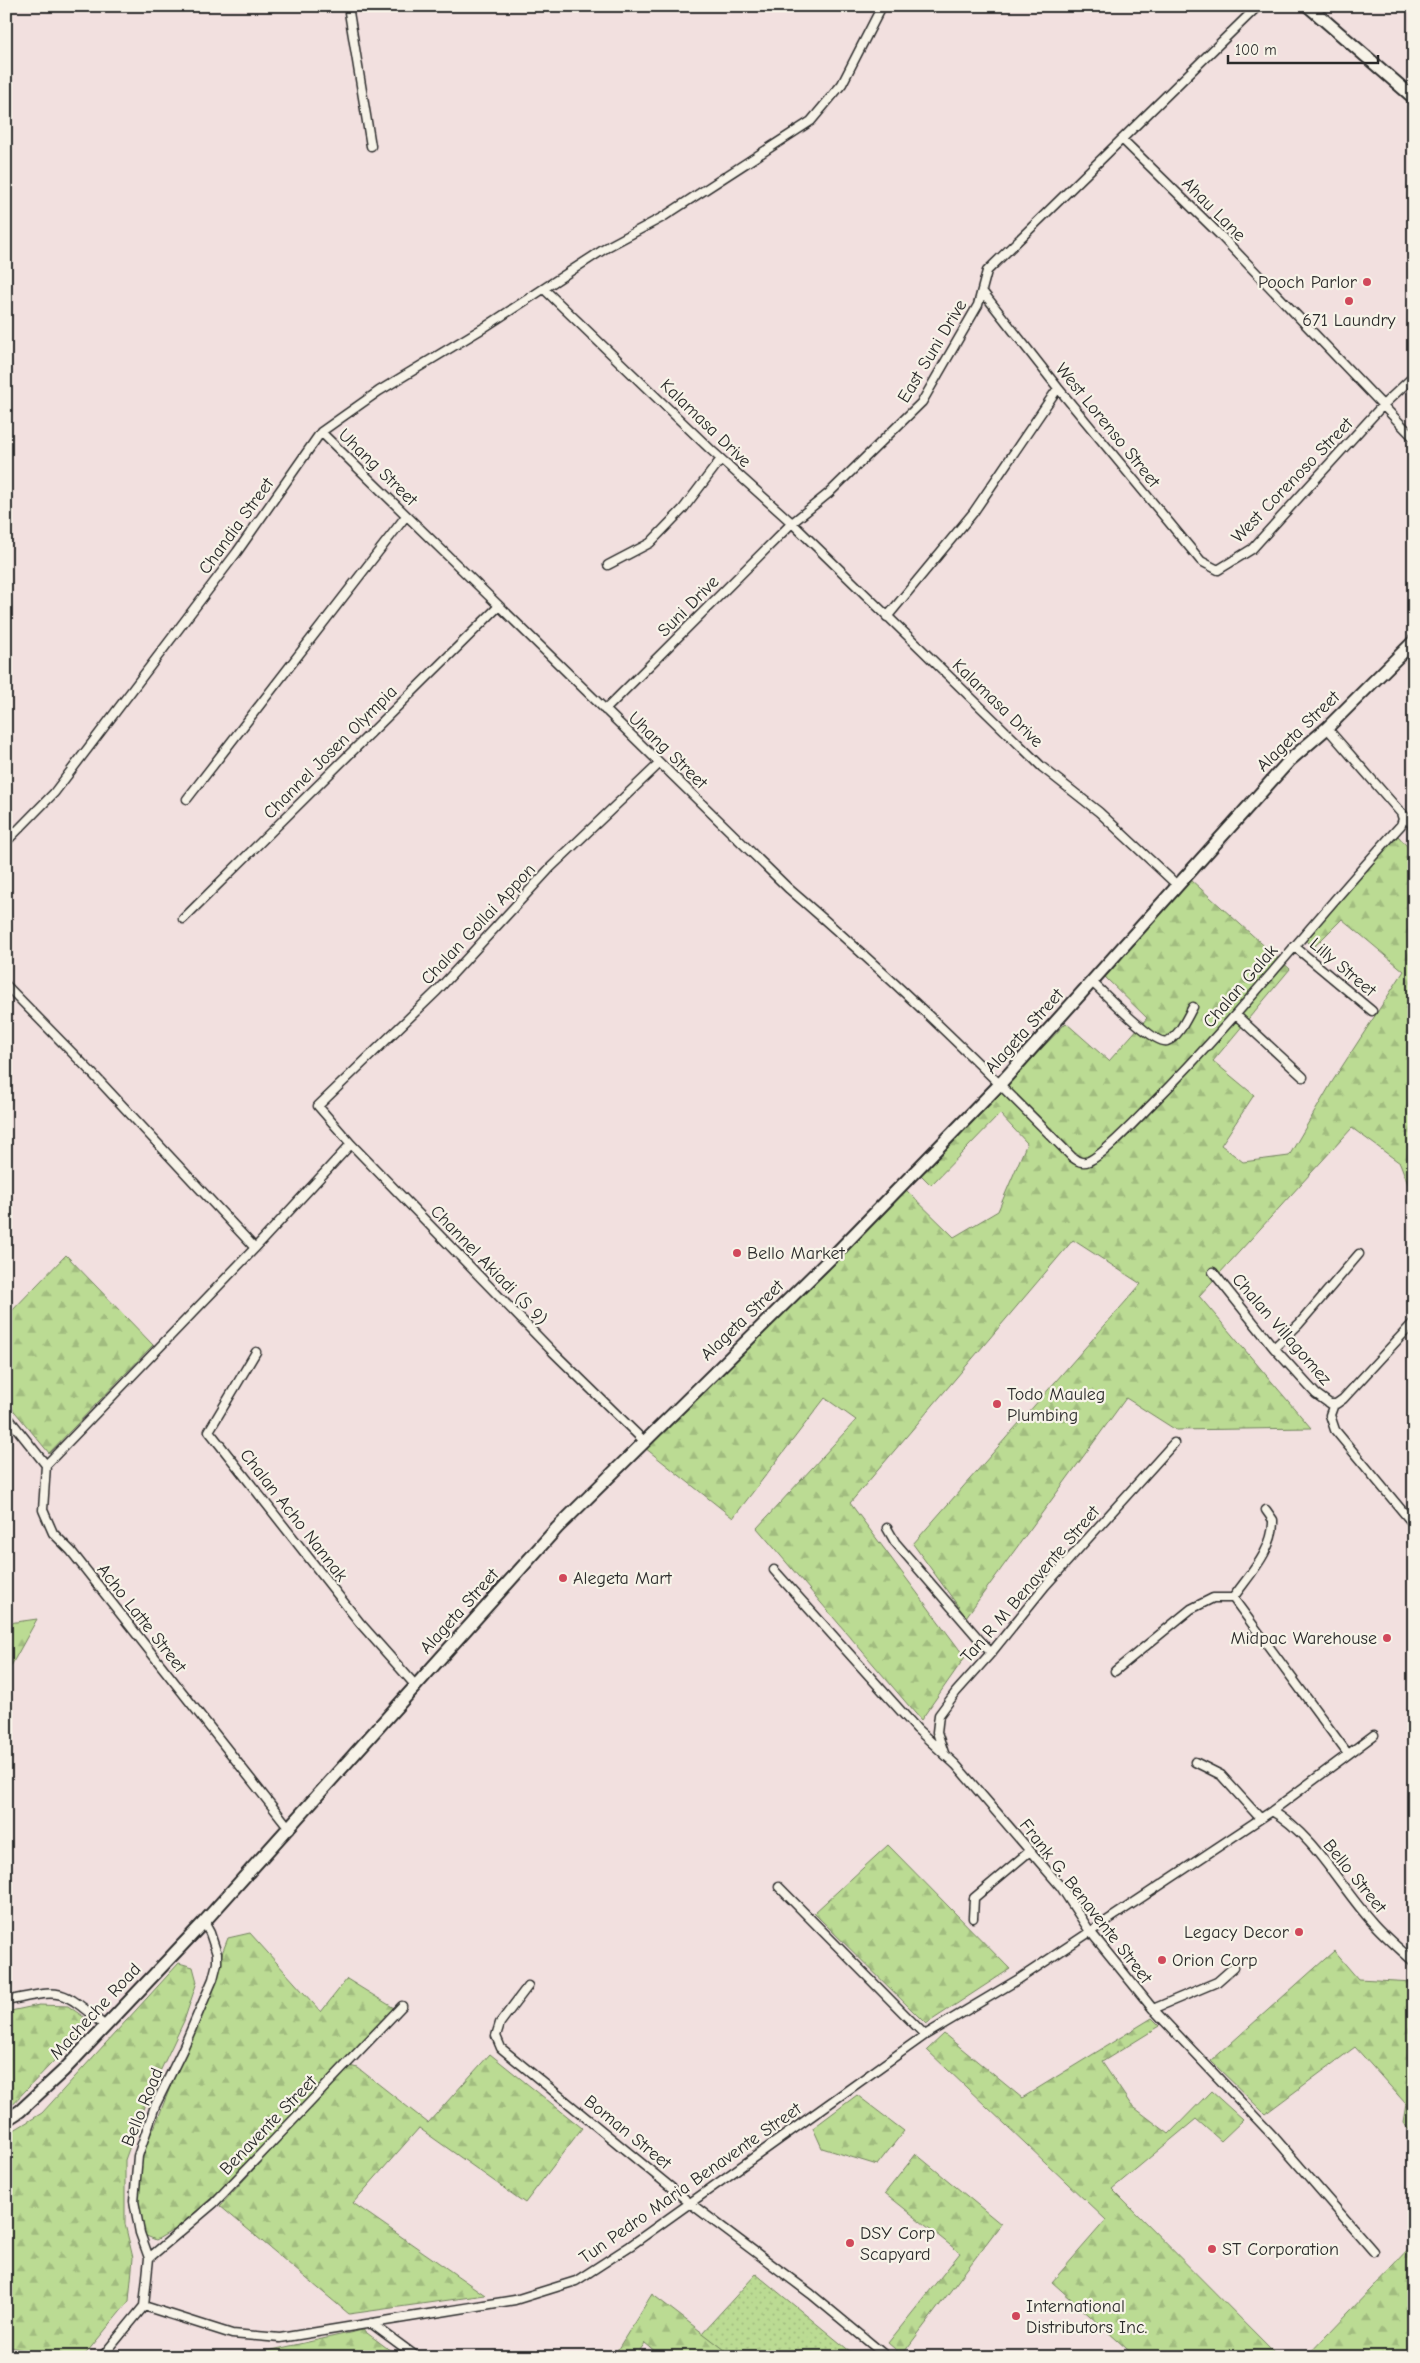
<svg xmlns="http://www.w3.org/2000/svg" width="1420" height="2363" viewBox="0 0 1420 2363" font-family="'Comic Neue',sans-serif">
<defs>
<pattern id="grass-dots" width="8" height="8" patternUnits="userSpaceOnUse" patternTransform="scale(1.25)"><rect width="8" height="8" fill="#bbdb93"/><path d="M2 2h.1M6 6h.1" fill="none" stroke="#a1bc7f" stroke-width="1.8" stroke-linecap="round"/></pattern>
<pattern id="forest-firs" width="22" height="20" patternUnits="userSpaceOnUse" patternTransform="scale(1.25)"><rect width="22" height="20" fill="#bbdb93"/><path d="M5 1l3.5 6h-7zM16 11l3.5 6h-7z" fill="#a1bc7f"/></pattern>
</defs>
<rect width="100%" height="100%" fill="#f2e0df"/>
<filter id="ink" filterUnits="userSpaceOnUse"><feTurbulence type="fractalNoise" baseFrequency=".02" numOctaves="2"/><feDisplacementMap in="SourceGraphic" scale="10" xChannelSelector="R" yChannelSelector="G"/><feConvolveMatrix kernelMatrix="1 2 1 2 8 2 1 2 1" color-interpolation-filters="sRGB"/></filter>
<g filter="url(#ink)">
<path fill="url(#grass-dots)" stroke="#73835f" d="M756 2274 857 2357H734L702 2333Z"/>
<path fill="url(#forest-firs)" stroke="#73835f" d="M1398 836 1414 854V1200L1400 1163 1352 1128 1199 1296 1311 1428 1176 1430 1126 1398 966 1617 913 1544 1141 1284 1073 1240 850 1503 965 1657 921 1720 757 1528 856 1420 825 1398 733 1518 640 1444 903 1187 954 1237 998 1211 1027 1143 1000 1114 931 1185 921 1175 1066 1023 1109 1061 1147 1018 1105 977 1191 880 1290 969 1213 1061 1254 1095 1221 1145 1243 1162 1289 1156 1332 1082 1404 971 1342 919 1314 947 1304 939Z
M66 1255 153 1345 49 1453 6 1401V1317Z
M6 1619 9 1623 37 1619 6 1675Z
M888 1845 1010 1969 926 2024 814 1913Z
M250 1933 321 2012 347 1979 394 2008 234 2178 177 2228 156 2240 144 2235 137 2213 138 2156 155 2126 228 1938Z
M1334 1951 1358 1979 1414 1982V2137L1403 2122 1406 2104 1355 2047 1265 2114 1211 2061Z
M179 1963 193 1967 197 1982 184 2021 146 2101 125 2160V2224L133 2258 129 2301 83 2357H56L6 2346V2135L42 2113Z
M39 2005 68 2006 91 2022 6 2111V2012Z
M1152 2018 1160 2026 1102 2062 1131 2105 1169 2134 1211 2091 1243 2120 1221 2141 1196 2119 1112 2189 1279 2357H1136L1052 2282 1106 2220 927 2050 944 2034 1022 2098Z
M490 2054 582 2128 525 2203 419 2128 353 2203 485 2295 349 2314 220 2206 349 2066 358 2068 428 2123Z
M857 2095 904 2131 877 2165 822 2148 813 2128Z
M916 2154 1001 2224 902 2355 888 2343 960 2253 885 2193Z
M1414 2244V2357H1306Z
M652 2294 734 2357H662L645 2343 635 2357H613Z
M363 2330 399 2357H248L249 2355Z"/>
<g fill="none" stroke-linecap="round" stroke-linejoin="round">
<defs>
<path id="minor" d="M348 6 371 146
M1123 140 1221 236 1414 438
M544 289 711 450 792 523 1042 767 1099 812 1177 885
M982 291 1058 388 1201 561 1218 570 1252 549 1382 406 1414 376
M321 432 788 888C887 973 981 1064 1072 1157 1077 1161 1082 1164 1089 1161 1106 1153 1136 1120 1151 1105 1239 1017 1316 918 1401 825L1403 819 1401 813 1327 728
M608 565 650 543 683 509 721 459
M887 617 973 513 1058 388
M605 710 792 523 829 493 922 402 978 305 987 271 1258 6
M187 799 406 516
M1402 813 1414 827
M6 842 54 793 237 552 321 432 379 391 485 327 609 246 663 217 811 121 842 84 882 6
M183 919 499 606
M1294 946 1372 1011
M1092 982C1103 992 1155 1046 1167 1041 1179 1037 1187 1017 1193 1007
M6 985 92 1073 255 1248
M1236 1015 1303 1077
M1213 1272 1274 1348 1316 1394 1330 1404H1336L1343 1399 1414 1322
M1274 1348 1299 1324 1359 1254
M256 1352 209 1431 360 1623 416 1686
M1334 1404 1330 1415 1335 1430 1414 1525
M6 1415 46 1465 43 1510 53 1533 71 1551 290 1829
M644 1441 553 1352 351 1144 318 1106 437 991 551 867 660 763
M46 1465 255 1248 351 1144
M887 1528 895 1542 991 1653
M774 1570 917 1729 956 1765 1061 1887 1089 1930 1153 2009 1275 2138 1373 2251
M1233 1598C1249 1575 1274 1550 1273 1520L1266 1510
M1115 1671 1191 1609 1213 1598H1233L1348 1754
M944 1753 937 1732 939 1715 956 1692 991 1653 1045 1586 1174 1443
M1195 1762 1221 1775 1260 1818
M1272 1811C1314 1835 1340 1887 1372 1922 1384 1936 1400 1949 1414 1962
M779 1887 925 2035
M973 1918 974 1898 1030 1851
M528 1986 500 2023 496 2036 501 2048 690 2203 811 2294 887 2357
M6 2001C63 1989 60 1988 104 2025
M1153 2009 1217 1982 1234 1967
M149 2258 214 2203 402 2006
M144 2306 232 2334 280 2338 515 2300 576 2281 630 2246 925 2035 1019 1979 1272 1811 1374 1735
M371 2323 417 2357
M102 2357 144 2306 149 2258 140 2233 134 2201 138 2156 155 2106 182 2051 213 1979 217 1963V1954L210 1933 204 1922"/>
<path id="secondary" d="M1308 6 1414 98
M6 2120 20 2111 63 2071 204 1922 557 1528 837 1252 1000 1084 1290 760 1327 728 1414 641"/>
</defs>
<use href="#minor" stroke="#2b2b2b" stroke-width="11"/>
<use href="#secondary" stroke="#2b2b2b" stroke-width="15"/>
<use href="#minor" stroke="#f7f3e8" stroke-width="8"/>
<use href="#secondary" stroke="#f7f3e8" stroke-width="11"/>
</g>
</g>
<g fill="#d1495b" stroke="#f7f3e8" stroke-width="2">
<circle cx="1367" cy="282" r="5"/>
<circle cx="1349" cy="301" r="5"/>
<circle cx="737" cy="1253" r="5"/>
<circle cx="997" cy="1404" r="5"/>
<circle cx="563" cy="1578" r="5"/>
<circle cx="1387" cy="1638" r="5"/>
<circle cx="1299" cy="1932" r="5"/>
<circle cx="1162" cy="1960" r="5"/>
<circle cx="850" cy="2243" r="5"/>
<circle cx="1212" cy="2249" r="5"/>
<circle cx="1016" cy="2316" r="5"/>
</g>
<g text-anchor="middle" stroke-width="4.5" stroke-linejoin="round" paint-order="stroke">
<g font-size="18" fill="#2b2b2b" stroke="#f7f3e8">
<text transform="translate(1214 209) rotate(45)" y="6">Ahau Lane</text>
<text transform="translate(932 351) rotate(-59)" y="6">East Suni Drive</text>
<text transform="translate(706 423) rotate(44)" y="6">Kalamasa Drive</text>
<text transform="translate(1108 425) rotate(51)" y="6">West Lorenso Street</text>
<text transform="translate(378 467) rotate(44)" y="6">Uhang Street</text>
<text transform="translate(1292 480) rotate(-46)" y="6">West Corenoso Street</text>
<text transform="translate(236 526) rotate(-54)" y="6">Chandia Street</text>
<text transform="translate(688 606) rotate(-45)" y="6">Suni Drive</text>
<text transform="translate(998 703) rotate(44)" y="6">Kalamasa Drive</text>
<text transform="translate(1298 731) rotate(-44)" y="6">Alageta Street</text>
<text transform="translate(668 750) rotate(44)" y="6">Uhang Street</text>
<text transform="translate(330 752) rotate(-45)" y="6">Channel Josen Olympia</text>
<text transform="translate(478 924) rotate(-47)" y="6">Chalan Gollai Appon</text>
<text transform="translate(1343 967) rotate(40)" y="6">Lilly Street</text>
<text transform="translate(1240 986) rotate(-49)" y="6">Chalan Galak</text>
<text transform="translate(1024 1031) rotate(-48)" y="6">Alageta Street</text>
<text transform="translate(489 1265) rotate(46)" y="6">Channel Akiadi (S 9)</text>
<text transform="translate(742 1320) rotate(-44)" y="6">Alageta Street</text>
<text transform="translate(1282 1329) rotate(49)" y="6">Chalan Villagomez</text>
<text transform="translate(294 1515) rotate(52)" y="6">Chalan Acho Nannak</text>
<text transform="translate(1030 1584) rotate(-49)" y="6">Tan R M Benavente Street</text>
<text transform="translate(459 1611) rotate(-48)" y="6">Alageta Street</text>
<text transform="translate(142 1618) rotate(52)" y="6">Acho Latte Street</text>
<text transform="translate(1355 1876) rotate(51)" y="6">Bello Street</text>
<text transform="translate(1086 1901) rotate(52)" y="6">Frank G. Benavente Street</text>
<text transform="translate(95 2011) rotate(-47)" y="6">Macheche Road</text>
<text transform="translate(142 2107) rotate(-68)" y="6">Bello Road</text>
<text transform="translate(268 2125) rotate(-46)" y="6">Benavente Street</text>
<text transform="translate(628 2132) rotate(39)" y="6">Boman Street</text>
<text transform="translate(690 2183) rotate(-35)" y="6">Tun Pedro Maria Benavente Street</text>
</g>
<g font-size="18" fill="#2b2b2b" stroke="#f7f3e8" text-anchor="start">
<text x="1357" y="288" text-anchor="end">Pooch Parlor</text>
<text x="1349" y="326" text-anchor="middle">671 Laundry</text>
<text x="747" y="1259">Bello Market</text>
<text x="1007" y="1400">Todo Mauleg<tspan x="1007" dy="21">Plumbing</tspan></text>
<text x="573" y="1584">Alegeta Mart</text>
<text x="1377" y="1644" text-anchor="end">Midpac Warehouse</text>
<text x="1289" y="1938" text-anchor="end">Legacy Decor</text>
<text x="1172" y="1966">Orion Corp</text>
<text x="860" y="2239">DSY Corp<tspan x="860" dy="21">Scapyard</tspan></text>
<text x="1222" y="2255">ST Corporation</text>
<text x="1026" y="2312">International<tspan x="1026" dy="21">Distributors Inc.</tspan></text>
</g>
</g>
<rect width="1420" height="2363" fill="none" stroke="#f7f3e8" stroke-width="25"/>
<rect x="12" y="12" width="1395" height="2338" fill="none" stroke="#2b2b2b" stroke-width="2" filter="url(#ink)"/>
<path d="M1228 55v8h150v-8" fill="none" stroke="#2b2b2b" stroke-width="2.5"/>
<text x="1235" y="55" font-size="15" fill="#2b2b2b" stroke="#f7f3e8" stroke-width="4" paint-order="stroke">100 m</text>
</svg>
